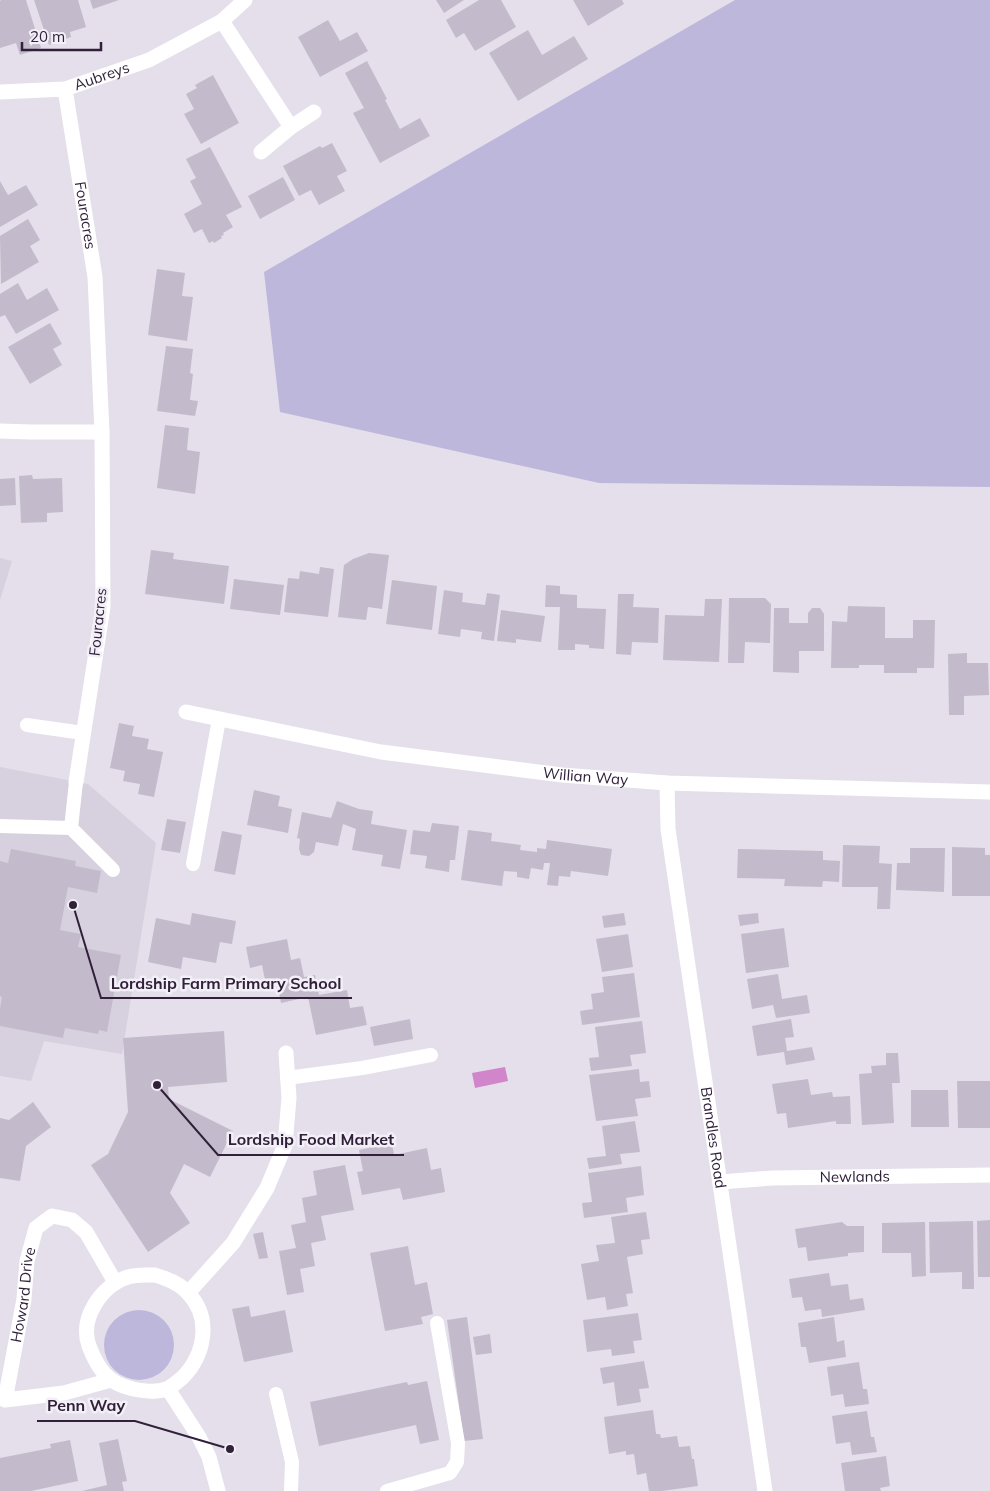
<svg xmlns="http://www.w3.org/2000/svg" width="990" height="1491" viewBox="0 0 990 1491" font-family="Mulish,sans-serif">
<rect width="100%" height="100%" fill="#e4dfea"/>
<path fill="#d7d0de" d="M0 558 12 561 0 600Z
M0 767 88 784 156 843 122 1054 44 1041 31 1081 0 1076Z"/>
<path fill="#beb7dc" d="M735 0H990V487L599 483 280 412 264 272Z
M104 1345a35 35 0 1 1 70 0a35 35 0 1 1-70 0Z"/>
<path fill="#d185ca" d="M505 1067 508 1081 475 1088 472 1073Z"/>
<path fill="#c3bbcb" d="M1 0H26L41 48 20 55 16 43 0 48V1Z
M34 0H78L86 27 70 32 71 37 49 45Z
M90 0H119L93 9Z
M436 0H464L444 13Z
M479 0H501L516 27 475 51 464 33 456 38 446 20Z
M573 0H622L624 4 588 26Z
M328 20 340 41 357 32 368 51 320 77 298 37Z
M528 30 542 55 574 36 588 59 518 101 489 53Z
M367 61 387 99 385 100 400 129 420 118 430 136 380 163 353 113 364 108 345 73Z
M213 75 239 123 201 144 184 114 194 109 186 94 197 88 195 85Z
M332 143 347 171 337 176 345 191 319 205 311 190 299 196 283 166 320 146 322 148Z
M210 147 242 207 226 215 233 227 223 233 224 235 221 236 222 238 214 243 213 241 209 243 202 229 194 233 184 214 202 204 190 181 196 178 186 159Z
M283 177 295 200 260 219 248 196Z
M0 181 8 195 26 185 38 205 0 227Z
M28 219 40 240 30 246 39 262 1 284 0 236Z
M157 269 185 273 182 296 193 297 187 341 148 335Z
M18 283 27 300 47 288 59 310 16 334 5 315 0 317V294Z
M50 323 62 344 53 349 62 365 30 384 8 347Z
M166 346 193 349 190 373 193 374 190 400 198 401 195 416 157 411Z
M165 425 189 428 187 450 200 452 195 494 157 488Z
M32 475 33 479 62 478 63 512 47 513V522L21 523 19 476Z
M15 478 16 505 0 506V479Z
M151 550 174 553 173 559 229 566 224 604 145 594Z
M369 553 389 555 382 609 368 607 366 620 338 617 344 565 353 559Z
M320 567 334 569 328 617 284 612 288 578 299 579 300 571 319 574Z
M234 579 284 585 280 615 230 609Z
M392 580 437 586 432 630 386 624Z
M546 585 560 586V594L577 595V608L606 609 604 649 589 648V645L575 644V650H558L560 607H545Z
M444 590 463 593 462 602 485 605 487 593 500 595 494 641 481 639 482 632 461 629 460 637 438 634Z
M618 594H634L633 607 659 608 658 643 632 642 631 655 616 654Z
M729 598H765L771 604 770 643 745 642 744 663H728Z
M705 599H722L719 662 663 660 665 615 704 616Z
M848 606 885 607V638H913V620H935L934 668H917V673H884V665H859V668H831L832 621 847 622Z
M774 608H789V623H808V613L812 608H820L824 614V651H799V673L773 672Z
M501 610 545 616 541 642 516 639V643L497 641Z
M967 653V663H988L989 695 964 696V715H949L948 654Z
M119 723 134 726 132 736 149 739 147 749 163 752 154 797 138 794 140 784 123 781 125 771 110 768Z
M254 790 280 796 278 806 292 809 288 833 247 825Z
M337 801 359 809 373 811 371 824 407 830 400 869 381 866 383 855 352 850 356 829 343 824 338 846 316 842 314 852 309 856 301 855 299 849 300 839 297 838 302 812 331 818Z
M167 819 186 822 180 853 161 850Z
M432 823 459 826 455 860H450L449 872 425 868 427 856 410 854 413 830 430 832Z
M468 830 492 833 491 841 521 845 520 850 537 852V848L546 849 547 840 612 849 608 876 571 871 570 877 559 876 558 886 547 885 550 863H544L543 870 531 868 529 879 517 877V872L504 871 502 886 461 880Z
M222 831 242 835 235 875 214 871Z
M843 845 880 846 879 863 892 864 890 909H877L878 887H842Z
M952 847 985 848V855H990V896H952Z
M910 848H945L944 892 896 890 897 863H910Z
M11 849 76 861 75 866 101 871 97 893 68 887 60 930 81 934 78 947 121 955 107 1032 99 1030 98 1034 65 1028 63 1038 0 1026V1009L2 997 0 996V861L8 863Z
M738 849 823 851V860L840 861 839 882 823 881 822 887 784 886 785 879 737 878Z
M192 913 236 921 232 944 220 942 216 963 183 957 181 969 148 962 156 918 190 925Z
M624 913 626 925 604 928 602 916Z
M758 913 759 923 740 926 738 915Z
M784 928 789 967 746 973 741 934Z
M628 934 633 967 602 972 596 939Z
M287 939 291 960 300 958 304 977 315 975 319 995 347 990 350 1008 363 1006 367 1025 316 1035 308 997 281 1003 277 982 266 985 262 965 250 968 246 947Z
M634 973 640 1017 582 1025 580 1011 593 1009 591 994 604 992 602 977Z
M778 974 782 999 807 995 810 1013 776 1018 773 1005 752 1009 747 979Z
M410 1019 413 1039 374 1046 370 1027Z
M791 1019 794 1037 785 1038 787 1051 812 1047 815 1060 786 1065 784 1052 757 1056 752 1026Z
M642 1021 646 1053 630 1055 632 1066 591 1071 589 1058 599 1057 595 1027Z
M224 1031 227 1082 168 1087 169 1099 233 1131 210 1177 184 1164 170 1193 190 1223 148 1252 91 1165 108 1154 128 1112 123 1038Z
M886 1053H898L900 1083H892L894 1123 862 1125 859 1074 872 1073 871 1066 886 1065Z
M639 1069 640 1082 649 1081 651 1097 635 1099 638 1116 596 1121 589 1075Z
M808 1079 811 1095 832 1092 833 1097 850 1096 851 1124H836V1121L788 1128 786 1113 777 1114 772 1084Z
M957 1081H990V1128H958Z
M911 1090H948L949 1127H911Z
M33 1102 51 1127 26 1146 20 1181 0 1178V1118L9 1120Z
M635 1121 640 1152 620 1154 622 1164 589 1169 587 1158 606 1156 602 1126Z
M392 1143 394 1155 427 1148 431 1170 441 1168 445 1192 403 1200 400 1188 362 1195 357 1172 363 1171 359 1150Z
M345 1165 354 1210 321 1216 326 1240 311 1243 315 1266 300 1269 304 1292 287 1295 279 1251 296 1248 291 1225 306 1222 302 1198 317 1195 313 1171Z
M641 1166 644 1195 626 1198 628 1212 584 1218 582 1203 592 1202 588 1173Z
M646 1212 650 1239 641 1240 643 1254 627 1257 633 1293 626 1294 628 1306 607 1310 605 1297 587 1300 581 1264 599 1261 596 1245 615 1243 611 1217Z
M990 1220V1277H978L977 1221Z
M973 1221 974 1289H962V1272L930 1273 929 1222Z
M842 1222 847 1226H864V1252L848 1253V1256L808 1261 806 1247 798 1248 795 1229Z
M925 1222 926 1276 912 1277 911 1253H882V1223Z
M263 1232 268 1258 259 1259 253 1234Z
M408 1246 415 1285 427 1282 433 1314 421 1317 423 1324 385 1331 370 1253Z
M829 1273 831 1286 848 1284 850 1300 863 1298 865 1310 822 1317 821 1309 805 1311 802 1297 792 1298 789 1279Z
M249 1306 251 1317 285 1310 293 1352 244 1362 232 1309Z
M638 1313 642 1340 633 1341 635 1353 612 1356 611 1349 587 1352 583 1320Z
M467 1317 483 1439 464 1441 447 1320Z
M834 1317 837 1342 844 1340 846 1357 809 1363 806 1347H801L798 1323Z
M490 1334 492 1353 476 1355 473 1337Z
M644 1361 649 1388 639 1389 641 1402 617 1406 614 1382 603 1384 600 1368Z
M859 1362 863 1389H867L869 1404 845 1407 843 1394 831 1396 827 1367Z
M427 1381 439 1440 420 1444 416 1425 319 1446 310 1402 407 1382 408 1385Z
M653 1410 656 1434H660L661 1438 677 1436 679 1447 690 1446 692 1459H694L698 1486 662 1491H649L646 1473 637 1475 634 1454 626 1455V1451L609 1454 604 1417Z
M867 1411 871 1437H874L877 1452 852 1455 850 1442 836 1444 832 1416Z
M118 1439 127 1481 122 1482 124 1491H82L107 1485 99 1443Z
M70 1440 78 1481 31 1491H0V1458L51 1448 50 1444Z
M886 1456 890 1486 880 1488 881 1491H845L841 1463Z"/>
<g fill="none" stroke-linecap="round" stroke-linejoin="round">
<path stroke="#fff" stroke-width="14" d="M27 725 83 733
M0 826 71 828 76 782
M71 828 113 870
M193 864 219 719
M287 1078 362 1068 431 1055
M276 1394 292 1462 291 1491
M387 1491 450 1473 457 1462 458 1443 437 1323"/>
<g stroke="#fff" stroke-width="15">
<path d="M222 21 291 127"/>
<path id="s1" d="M65 89 95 277 102 432 103 607 76 782"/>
<path id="s2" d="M0 92 65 89 149 60 222 21 245 0"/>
<path d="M261 152 291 127 314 112"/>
<path d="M0 431 31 432H102"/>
<path id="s3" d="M186 712 381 752 562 775 667 783 990 792"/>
<path id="s4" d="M667 783 668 829 765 1491"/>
<path id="s5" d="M720 1182 772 1178 990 1175"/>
<path d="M155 1275C167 1279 179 1283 188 1293 212 1318 205 1355 182 1378 177 1382 172 1387 166 1389 156 1393 143 1391 133 1389 107 1383 98 1369 89 1346 79 1318 102 1285 128 1277 136 1274 146 1275 155 1275Z"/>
<path d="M188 1293 233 1243 267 1188 285 1145 289 1098 286 1053"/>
<path id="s6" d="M111 1380 64 1393 5 1400 24 1299 27 1261 36 1228 52 1216 72 1220 86 1232 115 1282"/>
<path d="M168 1389 199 1437 209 1457 218 1491"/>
</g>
</g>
<g text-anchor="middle" stroke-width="5" stroke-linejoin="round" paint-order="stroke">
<g font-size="15" fill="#31203a" stroke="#f2eff7">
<text dy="5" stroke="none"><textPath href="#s2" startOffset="104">Aubreys</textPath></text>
<text dy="5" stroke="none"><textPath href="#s1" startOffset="128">Fouracres</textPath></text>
<text transform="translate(98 622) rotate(-84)" y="5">Fouracres</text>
<text dy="5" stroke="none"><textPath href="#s3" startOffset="405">Willian Way</textPath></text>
<text dy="5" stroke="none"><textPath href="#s4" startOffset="358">Brandles Road</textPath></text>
<text dy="5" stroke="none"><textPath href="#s5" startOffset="135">Newlands</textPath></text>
<text dy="5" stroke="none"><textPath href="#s6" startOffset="215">Howard Drive</textPath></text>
</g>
</g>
<path fill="none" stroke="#31203a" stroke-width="2" d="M73 905L101 998H352M157 1085L218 1155H404M230 1449L135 1421H37"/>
<g fill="#31203a" stroke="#f2eff7" stroke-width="2">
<circle cx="73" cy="905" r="5"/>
<circle cx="157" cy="1085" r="5"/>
<circle cx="230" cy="1449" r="5"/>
</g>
<g font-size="16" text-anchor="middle" font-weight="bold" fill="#31203a" stroke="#f2eff7" stroke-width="5" stroke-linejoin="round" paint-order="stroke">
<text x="226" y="989">Lordship Farm Primary School</text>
<text x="311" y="1145">Lordship Food Market</text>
<text x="86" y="1411">Penn Way</text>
</g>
<path d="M22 42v8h79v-8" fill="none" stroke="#31203a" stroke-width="2.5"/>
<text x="30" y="42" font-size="15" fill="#31203a" stroke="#f2eff7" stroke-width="4" paint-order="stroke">20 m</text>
</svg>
